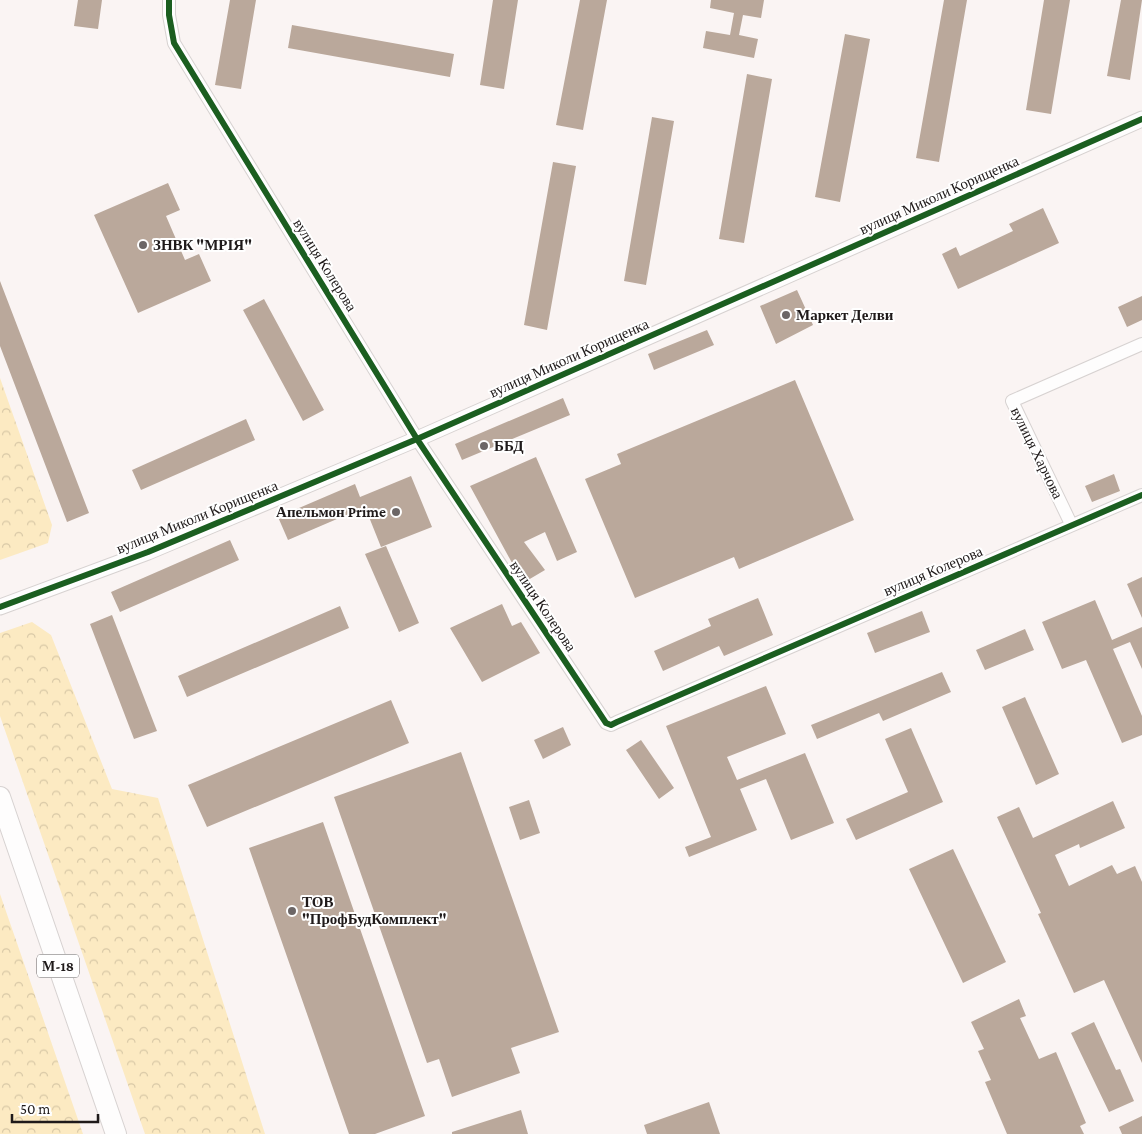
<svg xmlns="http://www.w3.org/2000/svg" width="1142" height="1134" viewBox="0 0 1142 1134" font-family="'Crimson Pro',serif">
<defs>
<pattern id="forest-crowns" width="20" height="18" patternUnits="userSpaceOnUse" patternTransform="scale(1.25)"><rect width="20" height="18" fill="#fceac2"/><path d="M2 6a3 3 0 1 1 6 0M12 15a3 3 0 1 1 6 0" fill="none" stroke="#d8c8a6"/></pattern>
</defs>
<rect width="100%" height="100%" fill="#faf4f3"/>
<path fill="url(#forest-crowns)" d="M0 378 52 525 48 543 0 560Z
M32 622 51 635 112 789 158 798 265 1134H145L0 716V633Z
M0 894 83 1134H0Z"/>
<path fill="#baa89b" d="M78 0H102L98 29 74 26Z
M230 0H256L241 89 215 85Z
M493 0H518L504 89 480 85Z
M580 0H607L583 130 556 125Z
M711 0H764L761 18 743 15 739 35 758 39 754 58 703 48 706 31 730 35 734 13 710 8Z
M944 0H967L939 162 916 158Z
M1044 0H1070L1051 114 1026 110Z
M1121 0H1142L1130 80 1107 76Z
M292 25 454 54 450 77 288 48Z
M845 34 870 39 840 202 815 197Z
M747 74 772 79 744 243 719 239Z
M652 117 674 121 646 285 624 281Z
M553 162 576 166 547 330 524 325Z
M168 183 180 210 166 216 185 260 199 254 211 281 138 313 94 215Z
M1043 208 1059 243 958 289 942 254 956 247 960 256 1013 231 1009 224Z
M0 281 89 513 67 522 0 346Z
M797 290 813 325 776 344 760 306Z
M1142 296V320L1127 327 1118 307Z
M264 299 324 410 303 421 243 310Z
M707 330 714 345 654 370 648 354Z
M795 380 854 520 739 569 734 557 635 598 585 479 621 464 617 454Z
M563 398 570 415 462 460 455 444Z
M246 419 255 440 141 490 132 470Z
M536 457 577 552 557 561 545 532 524 542 545 570 523 583 470 486Z
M1114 474 1120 491 1092 502 1085 486Z
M411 476 432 527 381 547 365 507 288 540 278 517 355 484 360 497Z
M230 540 239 560 120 612 111 592Z
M386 546 419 623 399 632 365 554Z
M1142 577V618L1127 584Z
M758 598 773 635 724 656 719 646 663 671 654 651 711 626 708 619Z
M1095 600 1112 640 1142 627V669L1130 642 1113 649 1142 716V735L1122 743 1086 660 1062 669 1042 622Z
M502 604 512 626 521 622 540 653 482 682 450 628Z
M340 606 349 628 187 697 178 676Z
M922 611 930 632 875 653 867 633Z
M112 615 157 731 134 739 90 624Z
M1025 629 1034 650 985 670 976 650Z
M942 672 951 692 883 721 879 713 817 739 811 725Z
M766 686 786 734 727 757 737 780 805 753 834 823 791 840 766 779 740 789 757 830 689 857 685 847 711 837 666 726Z
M1025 697 1059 774 1036 785 1002 707Z
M391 700 409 743 207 827 188 785Z
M563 727 571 745 543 759 534 740Z
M911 728 943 802 856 840 846 819 908 792 885 739Z
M641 740 674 788 659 799 626 750Z
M461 752 559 1032 511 1048 520 1073 452 1097 439 1059 427 1063 334 797Z
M529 800 540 833 520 840 509 807Z
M1113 801 1125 828 1080 848 1079 844 1055 855 1069 886 1112 865 1117 874 1135 866 1142 882V1063L1104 980 1074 993 1038 914 1041 913 997 817 1019 807 1033 838Z
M323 822 425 1116 375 1134H349L249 848Z
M953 849 1006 962 963 983 909 869Z
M1019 999 1026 1016 1020 1018 1039 1059 1056 1052 1086 1123 1080 1126 1084 1134H1007L985 1082 991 1080 978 1051 984 1049 971 1022Z
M1094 1022 1116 1070 1120 1069 1134 1101 1109 1112 1071 1033Z
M709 1102 720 1134H647L644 1125Z
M521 1110 528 1134H452V1132Z
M1142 1116V1134H1122L1119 1127Z"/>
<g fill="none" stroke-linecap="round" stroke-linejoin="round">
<defs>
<path id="minor" d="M169 0V15L174 43 417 439 606 723 611 725 617 722 1142 495
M1071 524 1012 401 1142 344"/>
<path id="tertiary" d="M0 607 148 552 417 439 1142 119"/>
<path id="trunk" d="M0 797 116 1134"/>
</defs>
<use href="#minor" stroke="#d7d2d1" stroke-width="14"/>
<use href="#tertiary" stroke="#d7d2d1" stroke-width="17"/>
<use href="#trunk" stroke="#d7d2d1" stroke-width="22"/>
<use href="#minor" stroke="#fefdfd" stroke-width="12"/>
<use href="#tertiary" stroke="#fefdfd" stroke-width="15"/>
<use href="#trunk" stroke="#fefdfd" stroke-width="20"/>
<defs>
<path id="cycleway" d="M169 0V15L174 43 417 439 606 723 611 725 617 722 1142 495
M0 607 148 552 417 439 1142 119"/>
</defs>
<use href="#cycleway" stroke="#fff" stroke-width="9"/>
<use href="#cycleway" stroke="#1b5e20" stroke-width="6"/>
</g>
<g fill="#6c6666" stroke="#fff" stroke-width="2">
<circle cx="143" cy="245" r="5"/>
<circle cx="786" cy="315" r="5"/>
<circle cx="484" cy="446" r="5"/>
<circle cx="396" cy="512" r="5"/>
<circle cx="292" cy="911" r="5"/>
</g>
<g text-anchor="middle" stroke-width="4" stroke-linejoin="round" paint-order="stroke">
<rect fill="#fff" stroke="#625f5f" stroke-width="1" x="37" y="954.5" width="42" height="23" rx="4"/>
<g font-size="14" font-weight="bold" fill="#1f1a1a">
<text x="58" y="971">М-18</text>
</g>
<g font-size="15" fill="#1f1a1a" stroke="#fff">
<text transform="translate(939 195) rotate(-24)" y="5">вулиця Миколи Корищенка</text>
<text transform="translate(325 265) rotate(58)" y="5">вулиця Колерова</text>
<text transform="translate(569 358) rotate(-24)" y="5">вулиця Миколи Корищенка</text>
<text transform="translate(1037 453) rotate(64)" y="5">вулиця Харчова</text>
<text transform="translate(197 517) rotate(-22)" y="5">вулиця Миколи Корищенка</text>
<text transform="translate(933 571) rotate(-23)" y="5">вулиця Колерова</text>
<text transform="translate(543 606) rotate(56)" y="5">вулиця Колерова</text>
</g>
<g font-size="15" font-weight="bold" fill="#1f1a1a" stroke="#fff" text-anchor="start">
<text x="153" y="250">ЗНВК "МРІЯ"</text>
<text x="796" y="320">Маркет Делви</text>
<text x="494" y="451">ББД</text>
<text x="386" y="517" text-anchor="end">Апельмон Prime</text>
<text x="302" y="907">ТОВ<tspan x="302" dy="17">"ПрофБудКомплект"</tspan></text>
</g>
</g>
<path d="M12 1114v8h86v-8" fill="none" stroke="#1f1a1a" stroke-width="2.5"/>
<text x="20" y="1114" font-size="15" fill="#1f1a1a" stroke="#ffffff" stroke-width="4" paint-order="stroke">50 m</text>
</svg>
